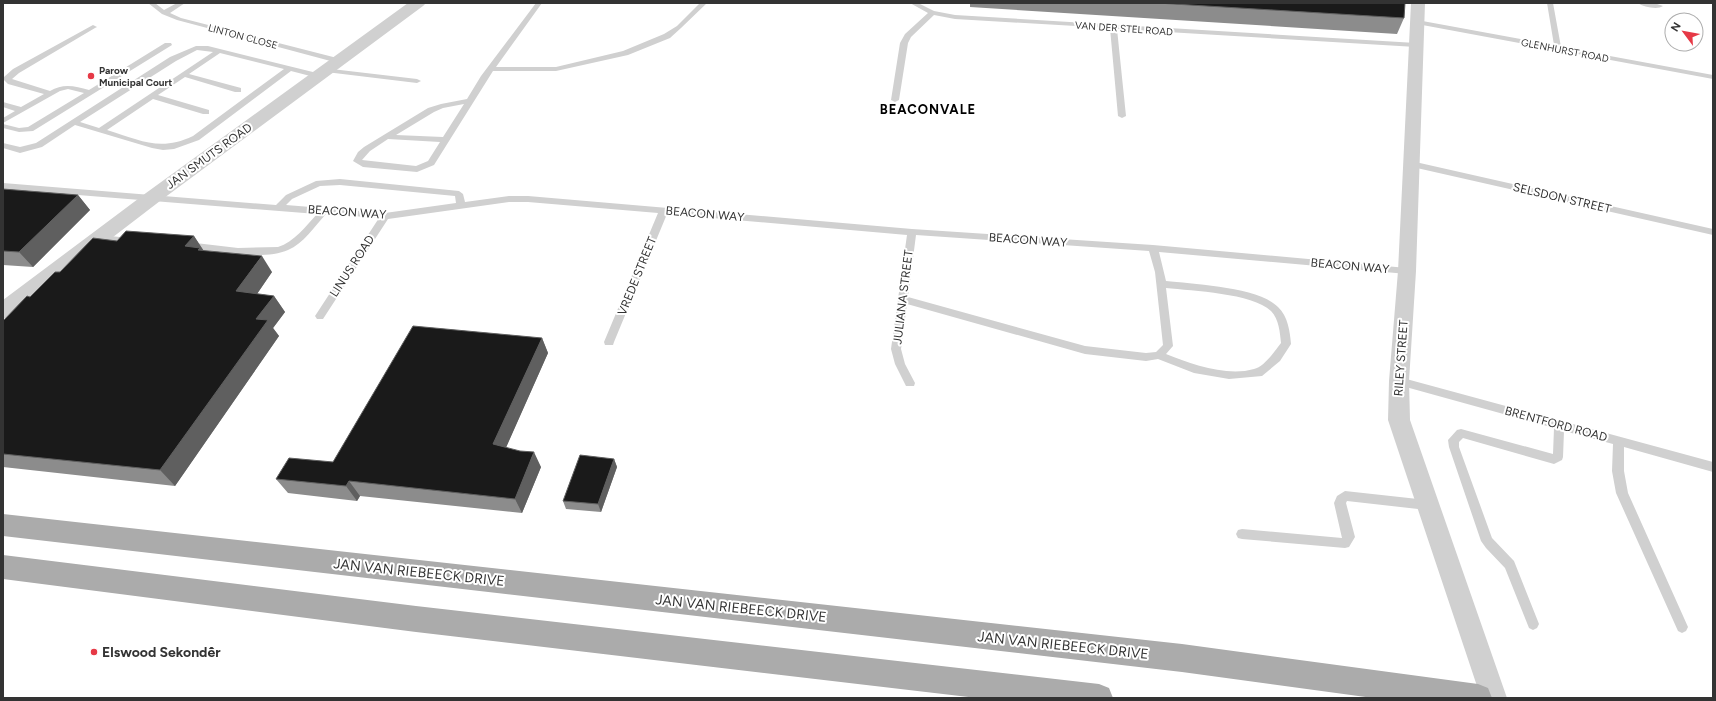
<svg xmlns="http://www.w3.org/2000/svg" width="1716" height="701" viewBox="0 0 1716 701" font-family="Figtree,sans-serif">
<rect width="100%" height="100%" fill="#fff"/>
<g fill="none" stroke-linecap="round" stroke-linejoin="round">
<path fill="#d0d0d0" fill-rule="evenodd" d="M148 3H155L164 10 177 3H185L170 13 181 18 341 59 342 61 338 63 177 20 162 14Z
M536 3H542L496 67H556L623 51 664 34 677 26 700 3H707L681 28 670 38 628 55 556 71H493L434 165 417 172 363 167 353 161 358 152 364 147 428 108 441 104 467 99 481 76ZM464 104 443 137 396 135 434 112 443 108ZM388 139 440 142 428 161 416 166 362 160 370 151Z
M910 3H918L934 11 955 15 1416 43 1420 45 1416 47 1117 29 1126 116 1122 118 1118 116 1110 28 955 19 934 15 911 37 908 43 899 100 895 102 891 100 900 43 905 34 928 13Z
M1547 3H1553L1561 47 1713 75V79L1417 24 1414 22 1417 20 1554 45Z
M1638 3H1654L1663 6C1658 10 1643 7 1638 3Z
M93 25 97 27 95 28 19 73 12 79 50 91C63 83 75 86 89 90L165 43H171L172 45 33 131 19 132 3 128V124L19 128 28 127 84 93 68 89 60 91 3 123V118L15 111 3 107V102L21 107 44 94 8 84 3 79 4 77 13 69Z
M196 46H208L321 74 322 76 318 78 291 71 199 140 174 149 163 150 152 148 75 125 42 147 20 153 3 148V143L20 147 36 143 170 57ZM197 50 213 52 99 128 80 122 176 61ZM220 53 284 69 193 136C160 152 140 140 107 130L153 99 203 114H209V110L158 95 185 77 235 92H241V88L189 74Z
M323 68 417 79 421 81 417 83 326 72H323Z
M1411 161 1713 229V235L1408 166 1407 164Z
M340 179 459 191 463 194 465 202 509 196H528L912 229 1153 245 1407 268 1412 271 1407 274 1159 252 1166 281C1193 284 1259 287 1278 307 1288 316 1290 332 1291 344L1280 361 1262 376 1229 379 1194 373 1158 359 1146 361 1085 354 907 304 901 349 905 364 915 383 914 386H906L895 364 891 349 907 235 667 214 614 342 613 345H605L604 342 658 213 528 202H509L388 219 323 319H317L315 316 317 313 379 218 326 214C315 226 303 244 288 250 264 261 214 251 187 248L182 245 187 242 238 248 278 247C294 242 306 226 317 214L3 189V183L276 205 286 195 316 181ZM340 185 455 196 456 203 385 213 286 205 292 199 320 186ZM916 235 1149 251 1155 272 1163 345 1156 352 1146 353 1085 346 908 297ZM1166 288C1193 291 1252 293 1271 311 1279 319 1280 333 1281 343 1275 351 1264 367 1254 369 1227 377 1191 364 1166 354L1173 346Z
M99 235 131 238 135 241 131 244 96 240 95 238 96 236Z
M1399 377 1713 462V472L1624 447V471L1628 493 1688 627 1686 631 1682 633 1678 631 1616 493 1612 471 1613 444 1564 431 1563 457 1562 460 1554 464 1463 438 1459 442V447L1492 538 1514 561 1539 624 1537 628 1533 630 1529 628 1505 568 1486 548 1481 541 1449 447 1448 440 1457 430 1461 429 1553 454 1554 428 1395 384 1394 381 1395 378Z
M1345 491 1427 500 1431 502 1433 505 1431 508 1427 510 1347 501 1346 503 1355 537 1349 547 1345 548 1242 539 1238 538 1236 534 1238 530 1242 529 1342 538 1334 503 1337 496Z"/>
<path fill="#d0d0d0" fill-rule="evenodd" d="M1411 3H1425L1416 271 1409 381 1410 420 1507 698H1481L1388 420 1389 381 1398 271Z"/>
<path fill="#d0d0d0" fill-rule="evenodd" d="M408 3H426L423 6 160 201 10 316 3 319V300L146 193Z"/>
<path fill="#ababab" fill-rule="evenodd" d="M3 514 1182 644 1478 684 1488 688 1492 698H1373L1182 672 3 536Z
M3 555 416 606 1099 684 1109 688 1113 698H977L416 632 3 579Z"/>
</g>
<path fill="#8c8c8c" d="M970 3H1405L1404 18 1397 34 970 7Z
M3 189 78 195 90 210 33 267 3 265Z
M194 236 204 251 272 272 257 294 274 296 285 312 273 328 279 336 175 486 3 467V321L30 297 60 272 117 241Z
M542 338 548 353 506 447 541 467 522 513 360 496 357 501 288 493 276 479 333 462Z
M614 459 617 467 601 512 566 509 563 501Z"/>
<path fill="#5f5f5f" d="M78 195 90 210 33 267 19 252Z
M194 236 205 253 185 246Z
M262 256 272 272 248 307 236 291Z
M274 296 285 312 273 328 279 336 175 486 160 470 256 319Z
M542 338 548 353 501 459 493 444Z
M534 452 541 467 522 513 515 499Z
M614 459 617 467 601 512 598 504Z
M349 481 360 496 357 501 346 486Z"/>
<path fill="#1a1a1a" stroke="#5f5f5f" d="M1157 3H1405L1404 18Z
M3 189 78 195 19 252 3 251Z
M126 231 194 236 185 246 200 248 198 250 262 256 236 291 274 296 256 319 268 320 160 470 3 454V321L27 296 30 297 55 272H60L93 238 117 241Z
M413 326 542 338 493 444 520 451 534 452 515 499 349 481 346 486 276 479 289 458 333 462Z
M580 455 614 459 598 504 563 501Z"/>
<g fill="#e63946" stroke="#fff" stroke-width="1.5">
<circle cx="91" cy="76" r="4"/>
<circle cx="94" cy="652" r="4"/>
</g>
<g text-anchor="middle" stroke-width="4" stroke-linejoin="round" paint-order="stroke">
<g font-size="10" fill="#333" stroke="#fff">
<text transform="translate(1124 28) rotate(4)" y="4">VAN DER STEL ROAD</text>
<text transform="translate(243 36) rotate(15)" y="4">LINTON CLOSE</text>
<text transform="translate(1565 50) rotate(11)" y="4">GLENHURST ROAD</text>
</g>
<g font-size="10" font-weight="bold" fill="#333" stroke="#fff" text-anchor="start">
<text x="99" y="74">Parow<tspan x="99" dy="12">Municipal Court</tspan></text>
</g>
<g font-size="12" fill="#333" stroke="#fff">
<text transform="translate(209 156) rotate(-36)" y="4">JAN SMUTS ROAD</text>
<text transform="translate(1562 198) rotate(13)" y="4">SELSDON STREET</text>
<text transform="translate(347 212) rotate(4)" y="4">BEACON WAY</text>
<text transform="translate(705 214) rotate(5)" y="4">BEACON WAY</text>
<text transform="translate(1028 240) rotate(4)" y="4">BEACON WAY</text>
<text transform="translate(352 266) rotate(-57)" y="4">LINUS ROAD</text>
<text transform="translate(1350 266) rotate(5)" y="4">BEACON WAY</text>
<text transform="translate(637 276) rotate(-68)" y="4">VREDE STREET</text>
<text transform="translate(903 297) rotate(-83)" y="4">JULIANA STREET</text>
<text transform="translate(1401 358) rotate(-86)" y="4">RILEY STREET</text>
<text transform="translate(1556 424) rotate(15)" y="4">BRENTFORD ROAD</text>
</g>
<g font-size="13" font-weight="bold" letter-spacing="1" fill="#000" stroke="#fff">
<text x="928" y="114">BEACONVALE</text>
</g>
<g font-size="14" fill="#333" stroke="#fff">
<text transform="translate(419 572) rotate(6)" y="5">JAN VAN RIEBEECK DRIVE</text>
<text transform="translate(741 608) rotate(6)" y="5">JAN VAN RIEBEECK DRIVE</text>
<text transform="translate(1063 645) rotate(6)" y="5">JAN VAN RIEBEECK DRIVE</text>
</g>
<g font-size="14" font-weight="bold" fill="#333" stroke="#fff" text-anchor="start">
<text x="102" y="657">Elswood Sekondêr</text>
</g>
</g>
<rect width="1716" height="701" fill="none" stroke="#333333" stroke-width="8"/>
<g transform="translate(1684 32) rotate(302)"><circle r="19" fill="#ffffff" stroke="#adadad"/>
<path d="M0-3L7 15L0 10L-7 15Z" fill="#e63946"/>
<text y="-6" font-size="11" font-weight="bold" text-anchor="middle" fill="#333333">N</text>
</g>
</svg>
